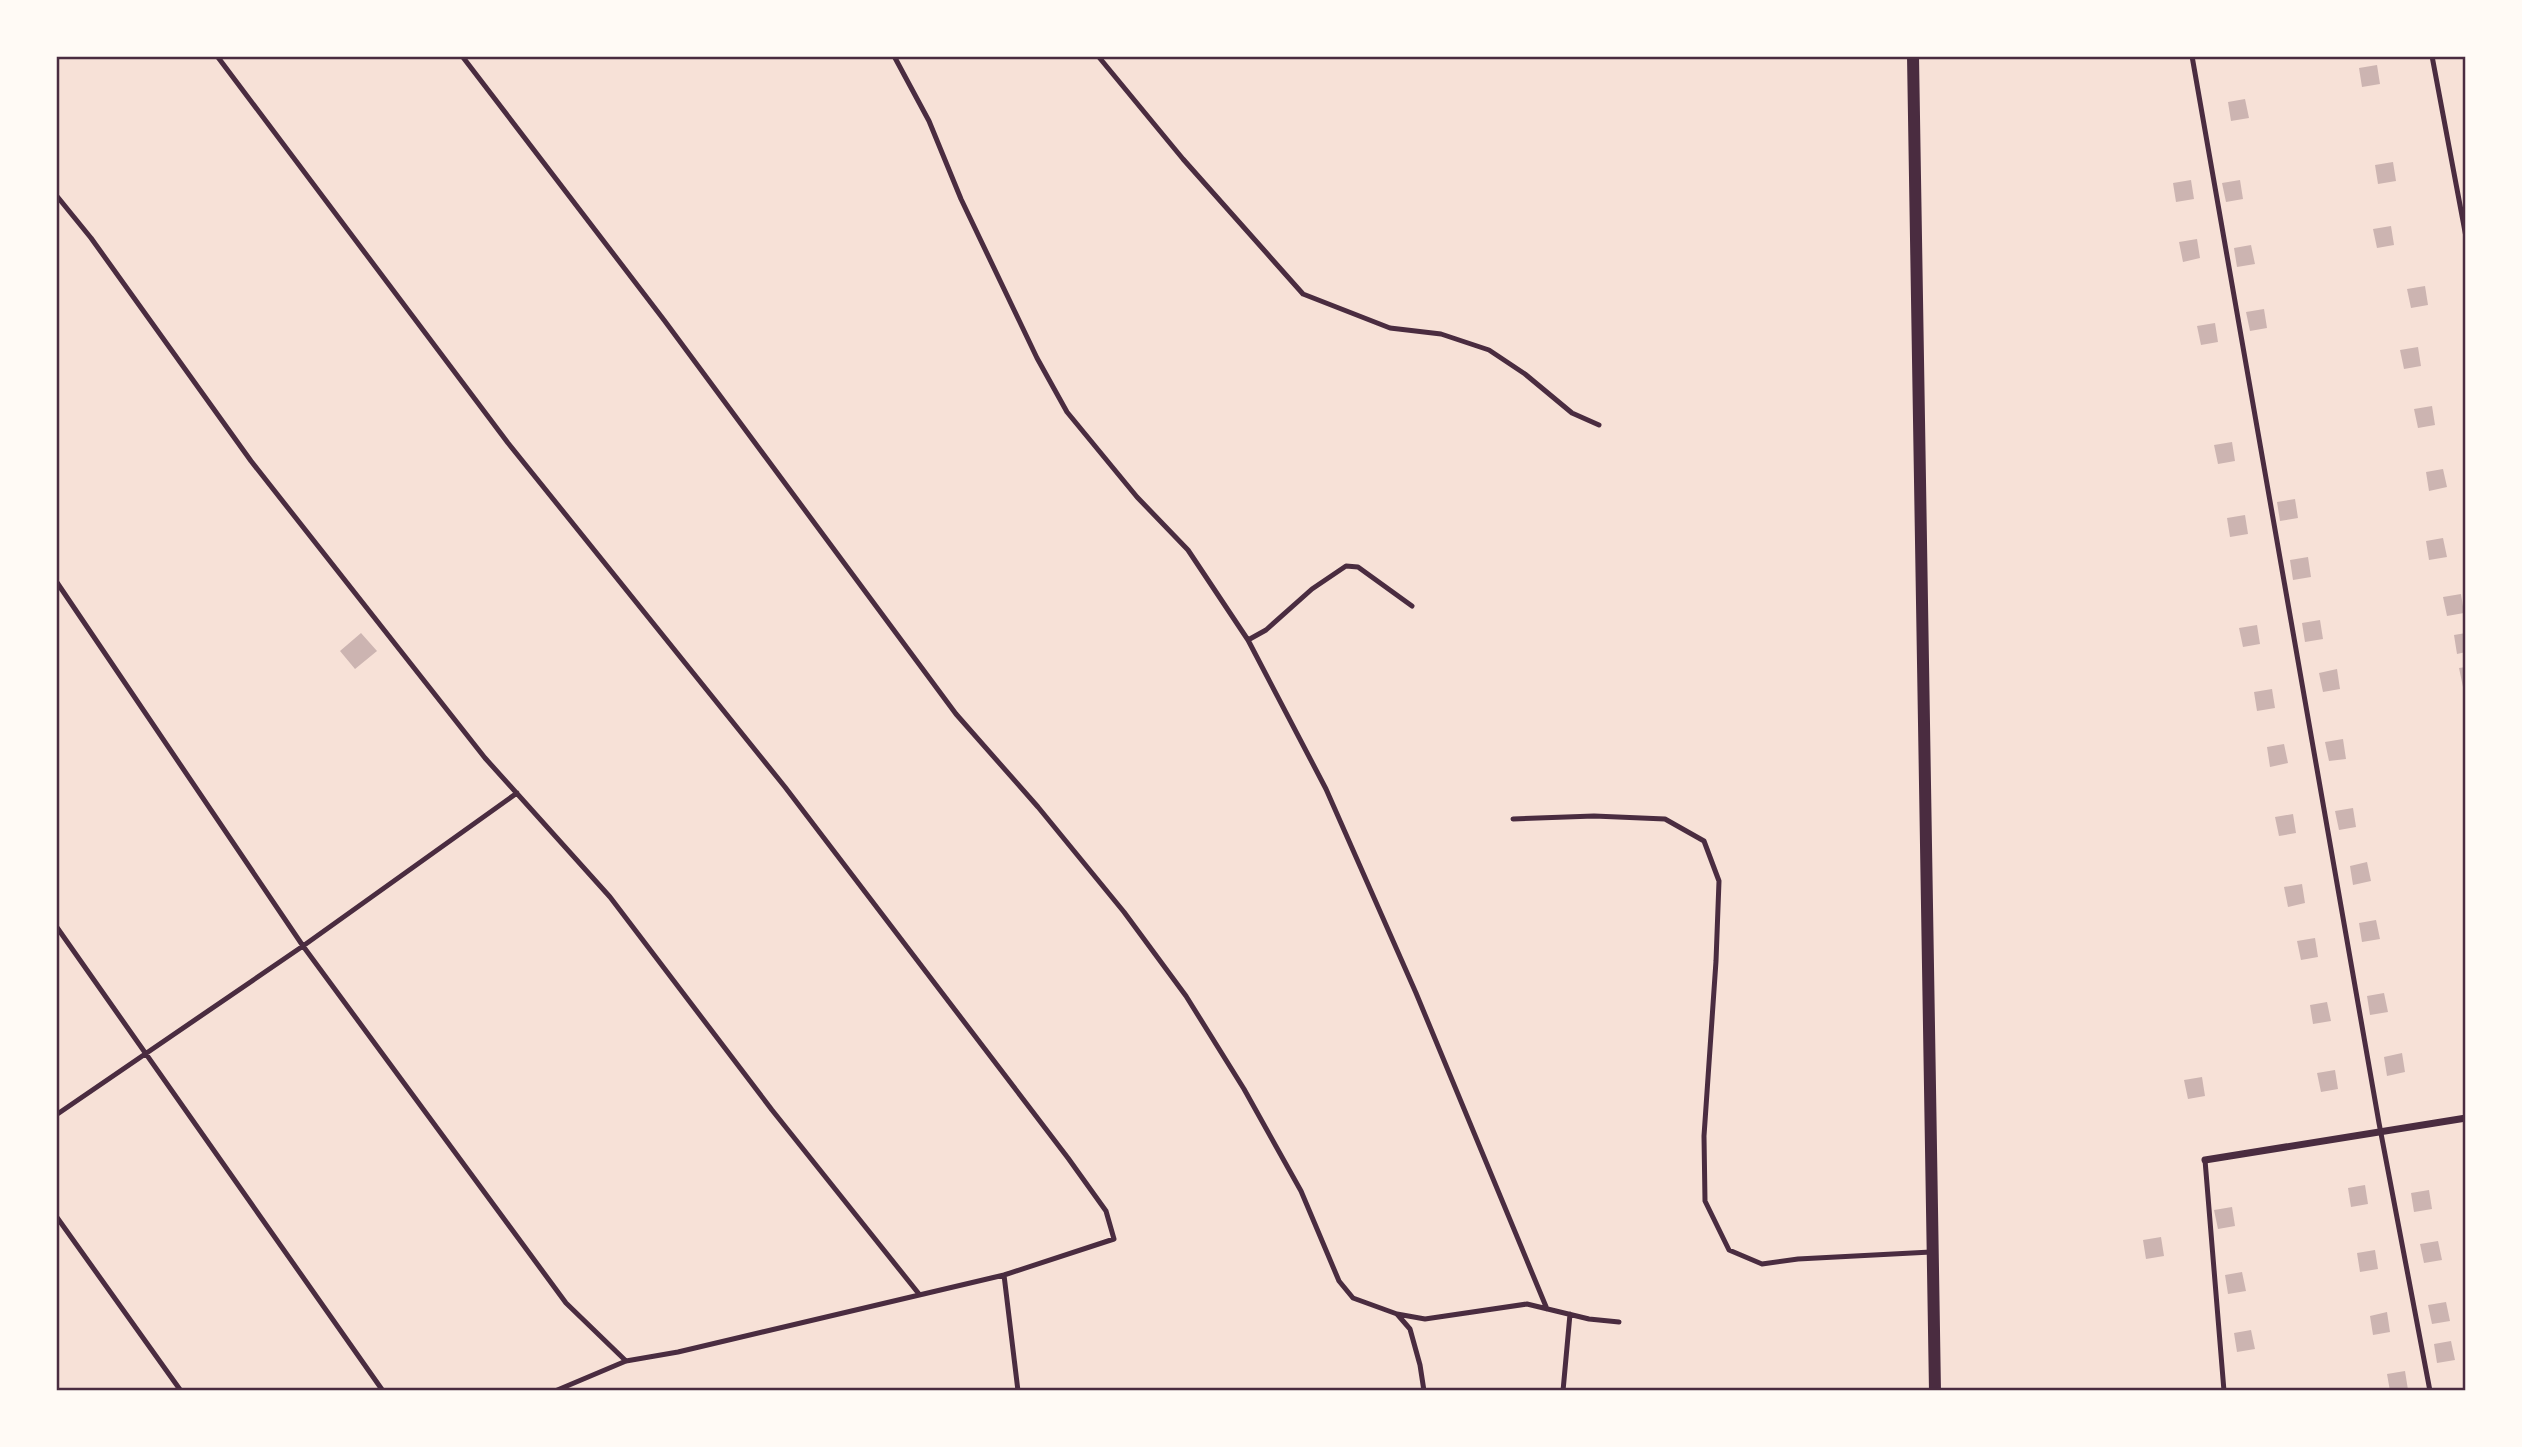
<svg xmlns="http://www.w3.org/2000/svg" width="2522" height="1447" viewBox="0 0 2522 1447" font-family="'Nunito Sans',sans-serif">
<rect width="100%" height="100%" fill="#f7e1d7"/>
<path fill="#ccb4b1" d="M2377 65 2380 84 2362 87 2359 68Z
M2245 99 2249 118 2231 121 2228 102Z
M2393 162 2396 181 2378 184 2375 165Z
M2191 180 2194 199 2176 202 2173 183Z
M2240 180 2243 199 2226 202 2222 183Z
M2391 226 2394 245 2377 248 2373 229Z
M2197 239 2200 258 2183 262 2179 242Z
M2251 245 2255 264 2237 267 2234 248Z
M2425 286 2428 305 2411 308 2407 289Z
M2264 309 2267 328 2250 331 2246 312Z
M2215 323 2218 342 2201 345 2197 326Z
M2418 347 2421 366 2404 369 2400 350Z
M2432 406 2435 425 2418 428 2414 409Z
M2232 442 2235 461 2218 464 2214 445Z
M2443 469 2447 487 2429 491 2426 472Z
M2295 499 2298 518 2280 521 2277 502Z
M2245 515 2248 534 2230 537 2227 518Z
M2443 538 2447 557 2429 560 2426 541Z
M2308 557 2311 577 2293 580 2290 560Z
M2461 594 2464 613 2447 616 2443 597Z
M2320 620 2323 639 2305 642 2302 623Z
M2257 625 2260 644 2243 647 2239 628Z
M361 633 377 651 355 669 340 651Z
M2466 633V652L2457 654 2454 635Z
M2466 667V687H2463L2459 668Z
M2337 669 2340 689 2323 692 2319 673Z
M2272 689 2275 708 2257 711 2254 692Z
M2343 739 2346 759 2329 761 2325 742Z
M2284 744 2288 763 2270 767 2267 747Z
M2353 808 2356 827 2339 830 2335 811Z
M2293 814 2296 833 2279 836 2275 817Z
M2367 862 2371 881 2353 885 2350 866Z
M2302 884 2305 903 2288 907 2284 887Z
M2376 920 2380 939 2362 942 2359 923Z
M2315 938 2318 957 2301 960 2297 941Z
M2384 993 2388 1012 2370 1015 2367 996Z
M2327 1002 2331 1021 2313 1024 2310 1005Z
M2402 1053 2405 1072 2387 1076 2384 1057Z
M2335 1070 2338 1089 2321 1092 2317 1073Z
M2202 1077 2205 1096 2188 1099 2184 1080Z
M2365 1185 2368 1204 2351 1207 2348 1188Z
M2429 1190 2432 1209 2414 1212 2411 1193Z
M2232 1207 2235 1226 2218 1229 2214 1210Z
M2161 1237 2164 1256 2146 1259 2143 1240Z
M2438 1241 2442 1260 2424 1263 2420 1244Z
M2375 1250 2378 1269 2360 1272 2357 1253Z
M2242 1272 2246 1291 2228 1294 2225 1275Z
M2446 1302 2450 1321 2432 1324 2428 1305Z
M2387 1312 2390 1332 2373 1335 2370 1316Z
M2251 1330 2255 1349 2237 1352 2234 1333Z
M2451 1341 2455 1360 2437 1363 2434 1344Z
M2405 1371 2408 1390 2390 1391 2387 1374Z"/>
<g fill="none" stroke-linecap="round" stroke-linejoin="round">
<path stroke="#4a2c40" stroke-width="5" d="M217 56 508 443 785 787 1068 1158 1106 1211 1114 1239 1004 1275 678 1352 626 1361 555 1391
M462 56 664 320 956 714 1038 807 1124 912 1186 996 1244 1089 1301 1191 1339 1281 1353 1298 1397 1314 1410 1329 1420 1365 1424 1391
M894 56 929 121 961 199 1037 358 1067 412 1137 497 1188 550 1248 640 1326 789 1416 993 1547 1309
M1098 56 1183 159 1303 294 1390 328 1441 334 1489 350 1525 374 1572 413 1599 425
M2192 56 2379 1123 2430 1391
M2432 56 2466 237
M56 195 91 238 251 461 485 758 610 897 772 1110 919 1294
M56 581 303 946 566 1303 626 1361
M1248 640 1266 630 1312 589 1346 566 1358 567 1412 606
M1513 819 1594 816 1665 819 1704 841 1719 881 1716 961 1704 1136 1705 1201 1729 1250 1762 1264 1798 1259 1931 1252
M56 926 383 1391
M56 1115 303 946 517 793
M2205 1160 2224 1391
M56 1216 181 1391
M1004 1275 1018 1391
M1397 1314 1425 1319 1527 1304 1589 1319 1619 1322
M1563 1391 1570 1314"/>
<path stroke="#4a2c40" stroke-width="7" d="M2205 1160 2466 1118"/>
<path stroke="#4a2c40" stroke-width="12" d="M1913 56 1935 1391"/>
</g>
<rect width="2522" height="1447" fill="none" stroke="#fffaf5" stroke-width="116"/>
<rect x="58" y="58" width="2406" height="1331" fill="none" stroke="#4a2c40" stroke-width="2.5"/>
</svg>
